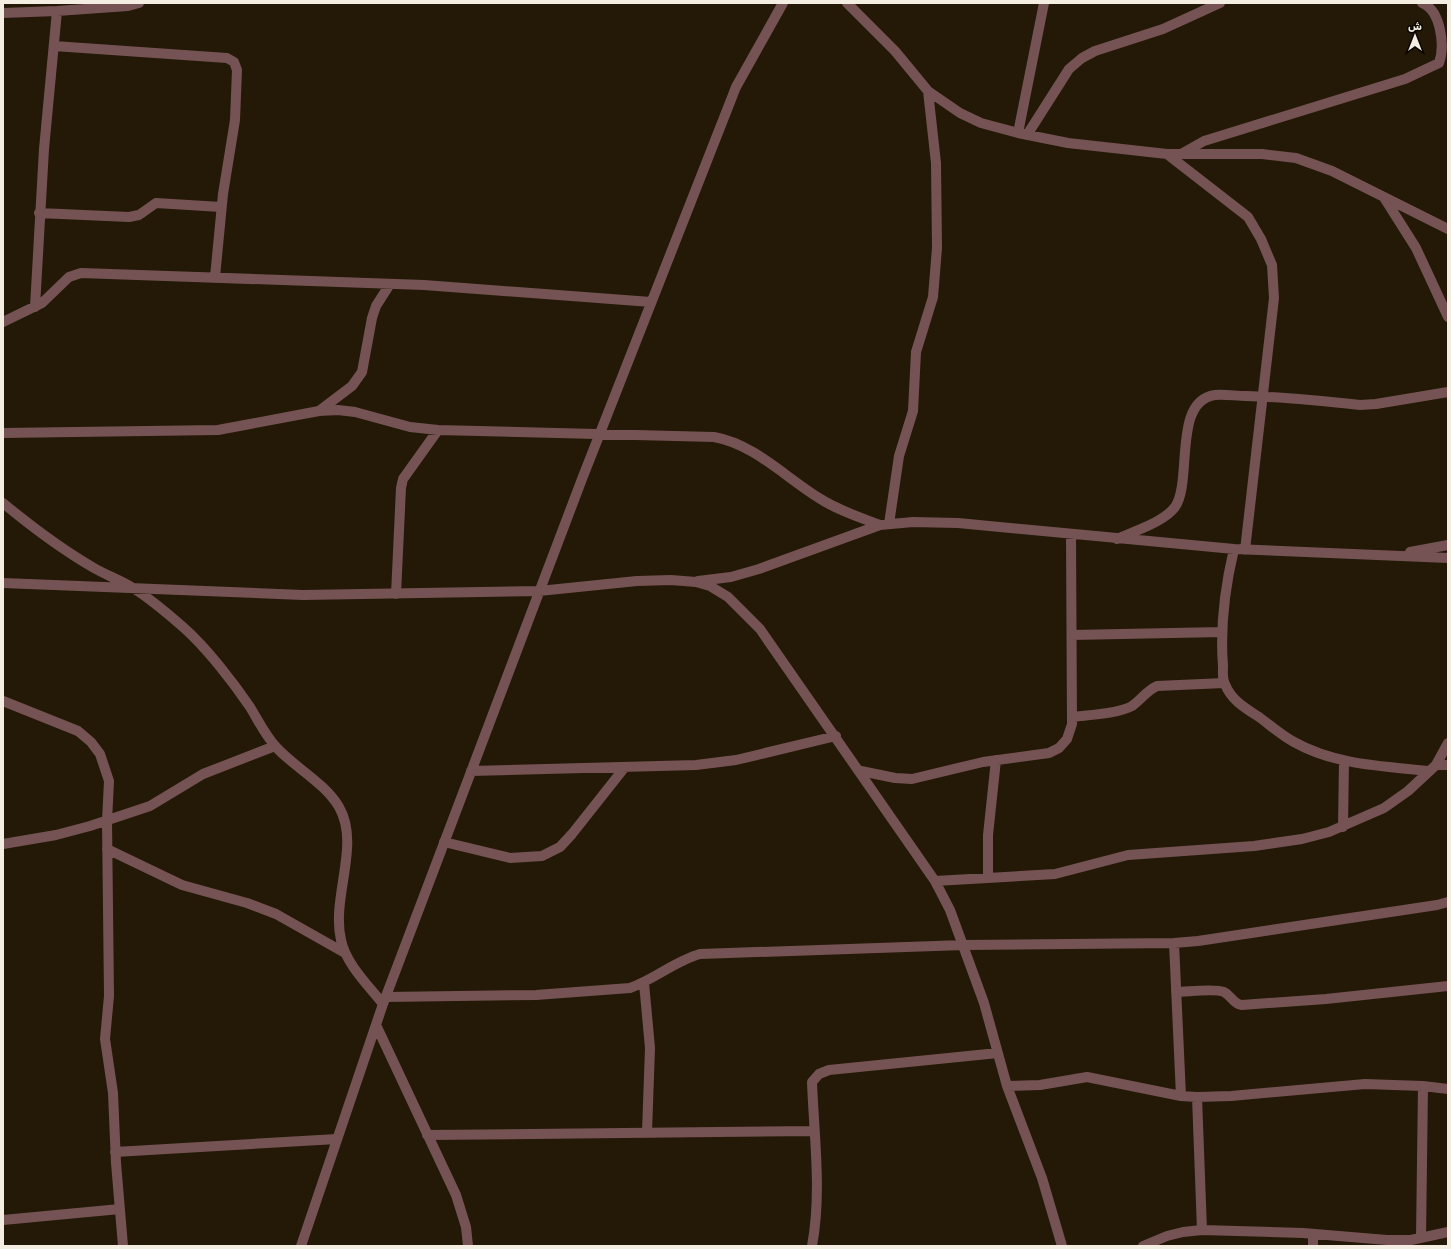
<svg xmlns="http://www.w3.org/2000/svg" width="1451" height="1249" viewBox="0 0 1451 1249" font-family="Rubik,'Noto Naskh Arabic',sans-serif">
<rect width="100%" height="100%" fill="#241906"/>
<g fill="none" stroke-linecap="round" stroke-linejoin="round">
<path stroke="#755354" stroke-width="10" d="M847 3 895 51 928 91 960 113 981 123 1018 133 1068 143 1167 154H1262L1296 158 1332 171 1448 229
M3 13 57 11 128 6 139 3
M54 46 227 58 234 62 237 70 235 120 223 194 215 277
M1018 133 1044 3
M1027 135 1069 69 1082 58 1095 51 1163 29 1220 3
M1167 154 1248 217 1261 239 1272 265 1274 298 1245 550
M1181 154 1204 141 1405 79 1439 63C1445 46 1441 10 1422 3
M1385 199 1416 248 1448 317
M39 213 129 217 139 215 156 203 221 207
M35 307 44 149 57 11
M3 322 42 303 69 277 81 273 424 285 651 302
M319 411 352 386 362 372 372 318 376 306 390 284
M3 433 218 430 319 411 338 410 355 412 410 427 438 430 714 437C754 444 785 477 819 498 837 510 859 517 880 525
M3 503C32 527 61 549 94 568 106 575 120 580 133 588 151 599 167 613 183 627 206 647 233 682 250 707 258 720 265 735 276 747 294 767 325 783 339 807 361 845 331 897 341 940 346 964 368 985 383 1004
M889 524 899 456 913 411 916 352 933 297 937 248 936 163 928 91
M1117 539C1134 531 1164 522 1175 507 1193 481 1172 401 1215 395 1225 394 1236 396 1246 396 1284 397 1322 401 1360 405L1376 404 1448 392
M1234 549C1225 587 1220 628 1223 666 1223 672 1222 679 1225 684 1231 700 1245 708 1259 717 1270 725 1281 735 1294 742 1335 765 1382 766 1429 771
M1410 552 1448 545
M698 581 731 577 759 569 880 525 913 522 958 523 1234 549 1448 558
M3 583 303 595 539 591 637 581 671 580 696 582 710 586 728 597 760 629 935 881 950 910 984 1003 1007 1086 1042 1178 1062 1246
M396 594 401 488 403 479 438 430
M1072 635 1222 632
M3 701 78 731 91 742 100 754 109 781 107 821 109 996 105 1039 113 1093 116 1163 123 1246
M1072 717C1088 715 1118 714 1132 706 1141 700 1146 691 1157 686L1224 683
M1436 765H1448
M471 771 696 765 736 760 836 736
M861 771 895 778 912 779 983 762 1049 753 1059 748 1067 739 1072 724 1071 534
M1343 827 1344 761
M444 842 510 858 542 856 560 847 572 834 625 767
M3 844 56 835 90 826 150 806 203 774 275 746
M107 849 182 885 247 903 276 914 345 953
M988 878V835L996 760
M935 881 1055 874 1128 855 1254 846 1302 839 1329 832 1384 808 1408 791 1436 765 1448 743
M1174 943 1181 1096
M644 983 650 1048 647 1132
M1176 992C1187 992 1215 988 1224 992 1232 996 1233 1004 1242 1005L1326 999 1448 986
M386 997 536 995 630 988C655 979 675 961 700 954L964 945 1174 943 1198 941 1437 905 1448 902
M376 1025 456 1195 466 1227 468 1246
M1007 1086 1040 1085 1087 1077 1181 1096 1197 1097 1231 1096 1365 1084 1423 1086 1448 1089
M1197 1097 1202 1230
M427 1135 814 1131
M115 1152 337 1139
M3 1220 120 1209
M1421 1237 1423 1086
M301 1246 383 1004 582 479 736 87 783 3
M812 1246C822 1193 814 1136 812 1082L819 1074 829 1070 998 1053
M1143 1246 1167 1236 1183 1232 1202 1230 1303 1233 1387 1240H1411L1448 1232
M1313 1246V1234"/>
</g>
<rect width="1451" height="1249" fill="none" stroke="#f4ede1" stroke-width="8"/>
<g transform="translate(1415 36)" stroke="#090501" stroke-width="3" paint-order="stroke">
<path d="M0-3L7 15L0 10L-7 15Z" fill="#f4ede1"/>
<text y="-6" font-size="11" font-weight="bold" text-anchor="middle" fill="#f4ede1">ش</text>
</g>
</svg>
